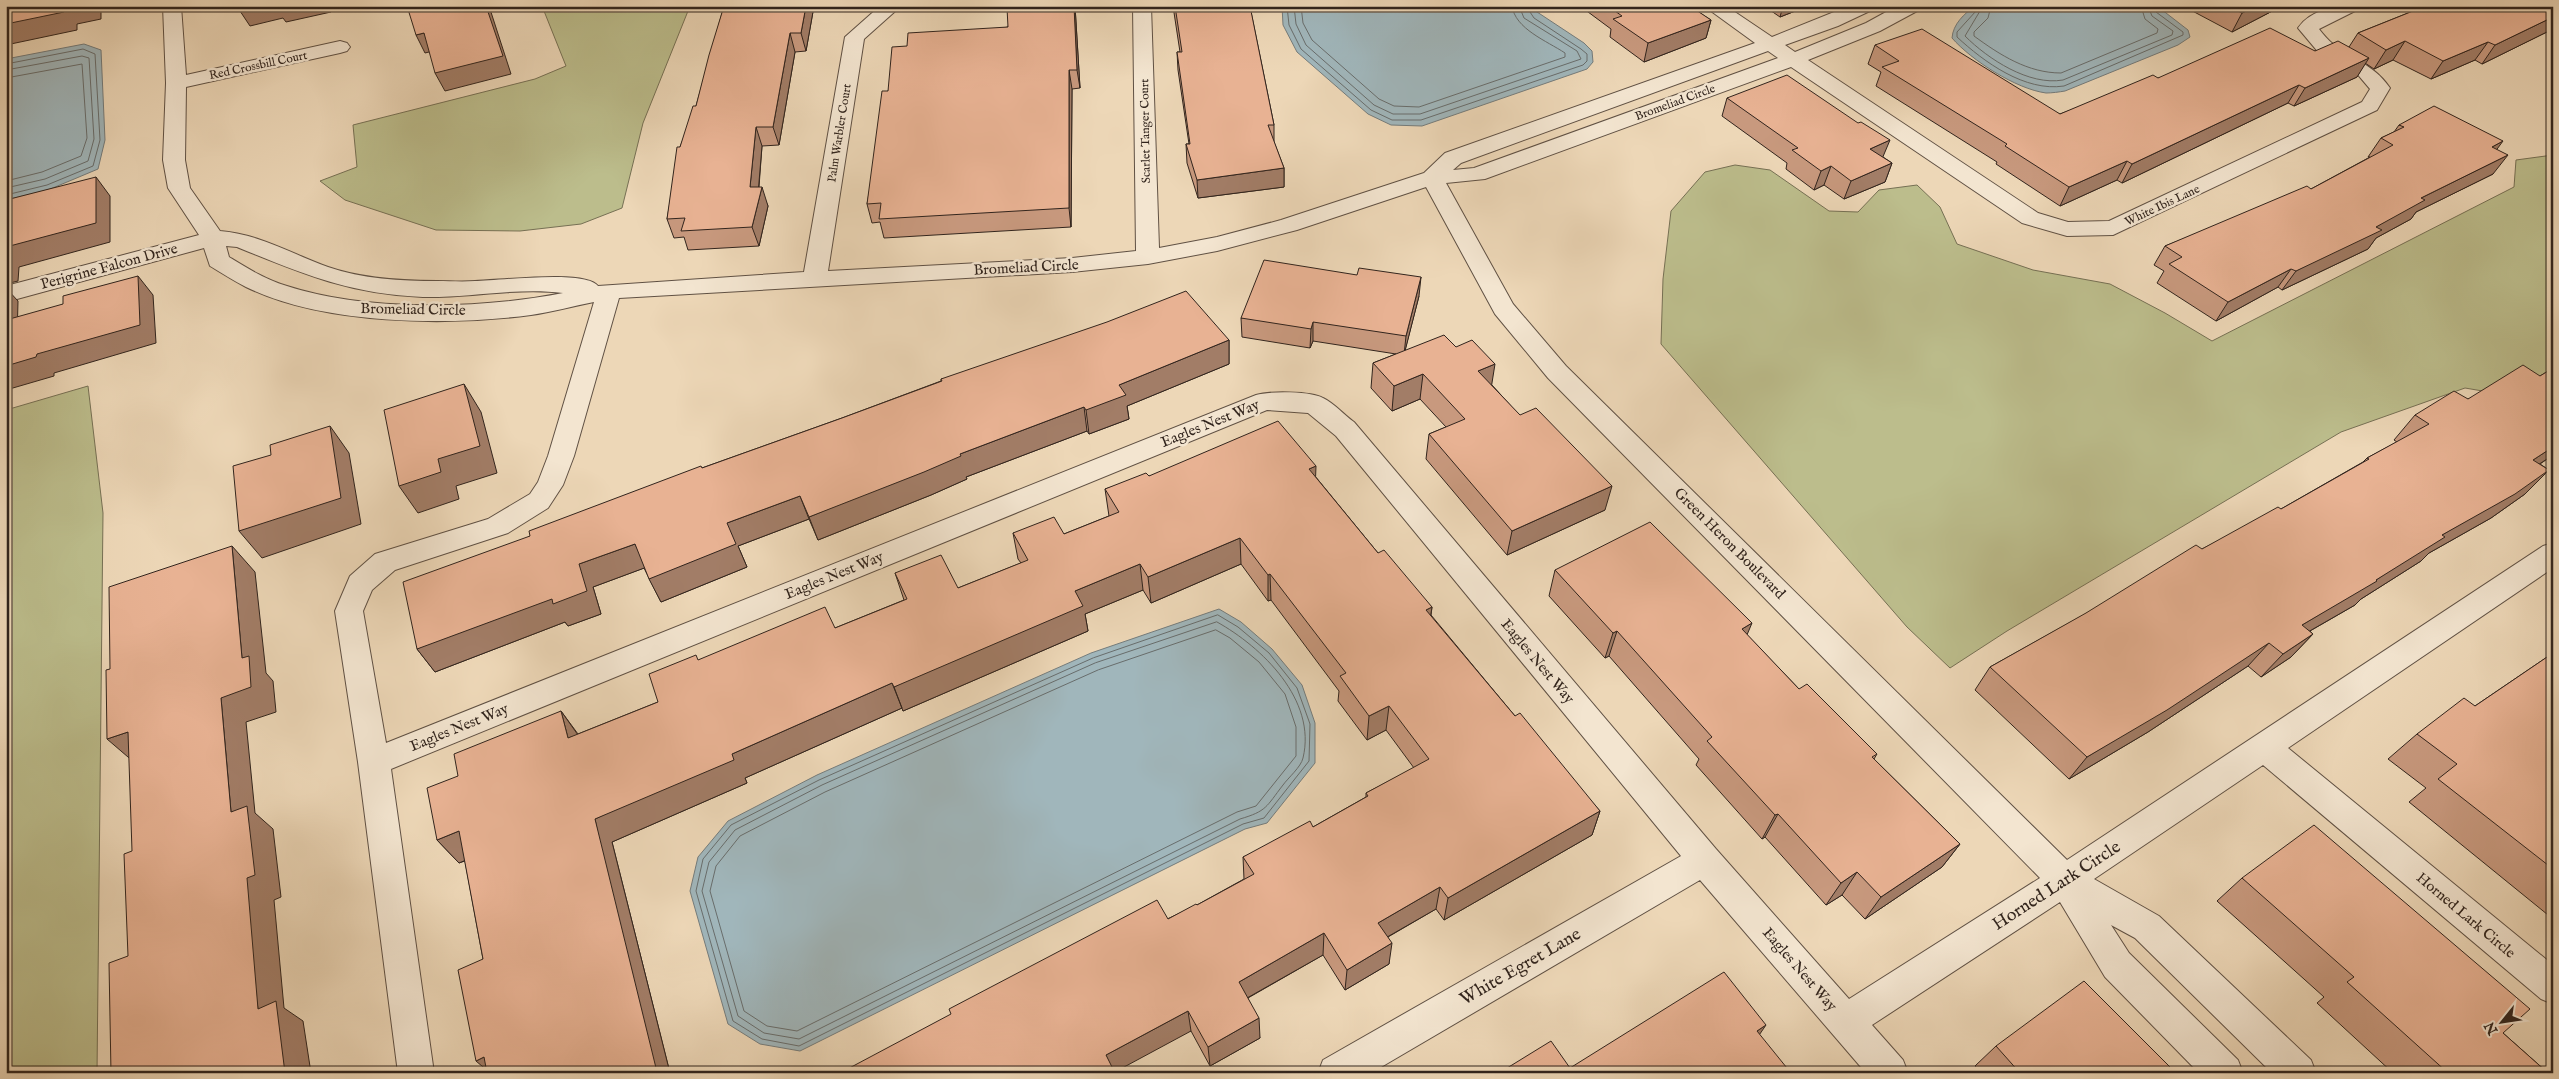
<svg xmlns="http://www.w3.org/2000/svg" width="2559" height="1079" viewBox="0 0 2559 1079" font-family="'IM FELL English',serif">
<rect width="100%" height="100%" fill="#edd7b7"/>
<filter id="stains"><feTurbulence type="fractalNoise" baseFrequency=".004" numOctaves="4"/><feColorMatrix values="0 0 0 0 .2 0 0 0 0 .09 0 0 0 0 .02 0 0 0 .5 -.17"/></filter>
<radialGradient id="worn" r=".72"><stop offset=".6" stop-color="#630" stop-opacity="0"/><stop offset="1" stop-color="#630" stop-opacity=".3"/></radialGradient>
<path fill="#bcbd8c" stroke="#767054" d="M542 6H690L643 123 622 208 581 224 520 231 436 230 345 200 320 181 357 167 353 125 535 79 566 66Z
M2553 155V403L2465 388 2341 432 2007 631 1950 668 1907 627 1661 344 1663 279 1671 211 1705 172 1735 165 1770 170 1829 211 1858 212 1879 190 1917 185 1940 207 1957 244 2033 270 2110 284 2165 313 2212 341 2514 187 2516 160Z
M88 386 103 513 97 1073H6V410Z"/>
<path fill="#a0b6bb" stroke="#747c7c" d="M1282 6H1528L1584 43 1592 51 1593 62 1587 69 1422 126 1391 125 1368 114 1297 52 1283 25Z
M1975 6H2157L2188 30 2190 37 2178 45 2065 91C2059 92 2052 93 2046 93 2016 89 1971 60 1952 38 1953 24 1964 14 1975 6Z
M84 44 101 50 105 140 98 169 48 190 6 200V59Z
M1219 609 1241 622 1272 649 1302 685 1315 723V763L1267 823 1245 829 800 1051 760 1044 728 1024 690 891 698 857 728 821 817 775 1091 653Z"/>
<g fill="none" stroke-linecap="round" stroke-linejoin="round">
<path stroke="#686d6c" stroke-width="1" d="M1287 6 1289 25 1301 49 1371 110 1392 120H1421L1583 65 1587 61V54L1581 49 1534 18 1526 6
M1294 6 1296 24 1306 45 1374 105 1393 114H1420L1581 59 1577 51 1524 18 1519 6
M1301 6 1303 23 1312 40 1379 99 1394 106 1419 107 1565 57V53C1547 41 1515 29 1512 6
M1977 6 1976 11 1957 32V37C1984 62 2025 92 2064 86L2183 35V32L2156 12 2155 6
M1983 6 1965 36C1988 59 2029 86 2063 80L2172 35 2173 31 2152 16 2148 6
M1991 6 1988 18 1974 32V36C2000 55 2028 73 2061 73L2157 33 2158 29 2145 19 2141 6
M6 64 83 49 95 54 100 140 93 166 47 185 6 195
M6 70 82 56 89 58 94 139 88 161 45 179 6 188
M6 78 82 64 87 138 81 156 42 172 6 181
M1218 615 1238 627 1269 653 1297 688 1310 724 1309 761 1264 818 1243 824 799 1046 762 1039 733 1021 696 891 703 859 731 825 819 780 1093 658Z
M1217 622C1262 647 1317 700 1303 758 1301 767 1288 778 1283 785 1266 807 1267 811 1240 819L799 1039 764 1033 738 1016 702 891 709 862 735 830 822 785 1095 663Z
M1216 630 1230 638 1259 662 1285 694 1296 727V756L1256 806 1237 812 797 1031 767 1026 744 1011 710 891 716 866 740 836 825 792 1098 670Z"/>
<defs>
<path id="minor" d="M163 6H181L186 75 340 41 347 43 350 47 347 51 340 53 186 87 185 160 190 188 220 231C259 234 292 254 328 267 362 279 401 281 437 281 449 281 462 282 475 281 496 281 586 269 598 286L804 272 845 37 880 6H901L864 39 828 271 1072 258 1136 251 1133 6H1151L1159 248 1217 237 1281 220 1424 173 1445 153 1755 43 1704 6H1726L1772 37 1849 6H1874L1872 10 1838 26 1785 45 1795 52 1866 23 1897 6H1921L1919 10 1880 31 1808 60 2038 213 2068 222 2109 221 2362 102 2370 89 2359 76 2319 53 2298 28C2312 8 2338 6 2359 6L2357 10 2319 29C2323 34 2328 40 2333 44 2353 62 2372 62 2390 88L2377 110 2113 235 2067 236 2022 223 1791 67 1485 179 1446 183 1513 304 1566 366 2067 860 2543 546 2553 543V568L2288 748 2553 965V1004L2541 999 2263 765 2094 879 2159 916 2311 1060 2316 1073H2272L2135 938 2111 925 2129 953 2238 1060 2243 1073H2199L2105 977 2060 902 1872 1025 1903 1060 1908 1073H1866L1700 880 1371 1073H1318L1323 1060 1681 856 1336 436 1308 413 1267 410 391 769 434 1073H398L358 762 335 611 350 576 375 554 488 519 530 494 538 482 548 456 594 302C573 306 552 312 531 315 447 326 323 325 246 287 234 281 222 273 210 266L204 248 6 302V286L199 235 168 188 163 160 166 83ZM1768 51 1778 58 1474 168 1453 170 1461 163ZM1426 187 1495 314 1548 378 2040 878 1849 999 1716 849 1354 422C1344 415 1334 403 1323 398 1311 391 1269 391 1256 395L386 743 363 611 372 590 395 570 508 533 548 508 563 485 574 456 619 298 1072 272 1148 264 1217 251 1297 230ZM226 246 237 247C303 274 350 294 423 297 469 298 518 287 563 293 481 309 367 312 287 286 266 280 247 268 229 257Z"/>
</defs>
<use href="#minor" stroke="#605144" stroke-width="2"/>
<use href="#minor" fill="#f3e5d0" fill-rule="evenodd"/>
</g>
<path fill="#c8997e" stroke="#31241d" d="M724 6H814L806 51 795 52 779 145 762 146 759 187 768 206 759 246 688 250 684 237 674 238 667 219 680 147 696 106Z
M1013 6H1075L1080 88 1072 89 1071 227 884 238 880 222 872 223 867 204 888 91 907 46 1008 27Z
M1173 6H1258L1250 7 1274 125V142L1284 168V187L1198 198 1187 163 1186 144H1189L1178 70 1177 52H1180Z
M1580 6H1693L1692 8 1711 20 1706 38 1644 62 1610 37 1611 29Z
M1764 6H1808L1780 17Z
M2183 6H2282L2232 32Z
M2553 6V29L2482 64 2475 60 2431 79 2393 60 2374 69 2365 63 2357 77 2294 106 2288 103 2122 183 2117 180 2060 206 1996 164 1997 162 1876 86 1881 72 1868 64 1875 45 2060 114 2158 78 2315 51 2349 47 2358 33 2413 11 2415 8Z
M1727 98 1883 157 1892 163 1885 182 1844 199 1824 185 1814 190 1786 169 1787 163 1722 116Z
M2399 125 2497 149 2493 174 2416 212 2411 219 2376 238 2368 249 2282 290 2278 287 2216 321 2157 283 2164 271 2154 265 2165 246 2311 189 2370 157H2368L2381 138 2394 132Z
M1419 296 1405 350 1492 385 1605 510 1507 555 1426 459 1429 434 1446 427 1420 399 1392 411 1371 388 1373 363 1396 354 1313 341 1310 348 1242 337 1241 318Z
M1229 340V364L1127 406 1129 419 1089 434 1087 431 966 477 967 479 931 495 818 540 809 519 738 546 747 567 661 602 644 568 593 587 601 614 568 626 565 622 435 672 417 649 530 536 702 468 842 418 941 381V379Z
M2553 368V455L2540 464 2549 470 2525 494 2491 518 2429 553 2421 561 2361 599 2355 605 2310 631 2313 634 2291 657 2261 677 2248 666 2148 732 2069 779 1975 690 1990 667 2202 549 2281 509 2363 462 2367 458 2397 442 2394 440 2415 415 2468 399 2540 376Z
M1149 476H1315L1378 553 1432 607 1431 615 1515 716 1600 811 1592 835 1444 920 1436 909 1388 937 1389 964 1345 990 1323 955 1248 998 1260 1038 1210 1066 1191 1031 840 1073 1197 905 1244 879 1243 857 1313 827 1366 797V793L1414 768 1386 730 1367 740 1338 701 1339 691 1271 600 1268 601 1241 564 1151 603 1143 590 1085 614 1088 631 903 711 902 708 745 778 747 783 612 842 670 1073H487L483 959 465 861 459 863 437 840 458 776 561 711 578 734 658 702 699 660 835 628 904 600 895 573 958 588 1021 563 1018 559 1013 533 1064 534 1109 516 1105 489Z
M1555 570 1747 635 1799 689 1877 754 1874 759 1960 844 1942 867 1865 919 1842 895 1826 905 1765 837 1762 839 1696 765 1699 759 1609 656 1605 658 1549 596Z
M2553 653V919L2409 802 2426 788 2388 759 2417 734 2475 706Z
M2242 878 2503 1033 2548 1073H2393L2317 1003 2324 997 2217 901Z
M1996 1046 2176 1073H1982L1975 1066Z"/>
<path fill="#a27d67" stroke="#31241d" d="M67 6H101V19L77 24V30L6 45V24Z
M245 6H330L331 12 286 22 283 18 250 26 238 8Z
M486 6H489L511 74 445 91 435 73Z
M806 6H814L806 51 801 33Z
M1074 6H1075L1080 88 1077 70Z
M1783 6H1808L1780 17Z
M2256 6H2282L2232 32 2242 13Z
M2553 17V29L2482 64 2495 45Z
M1711 20 1706 38 1644 62 1648 43Z
M424 33 433 51 425 53 416 35Z
M790 33 795 52 779 145 773 127Z
M2405 41 2393 60 2374 69 2386 50Z
M2488 42 2475 60 2431 79 2443 61Z
M2369 58 2357 77 2294 106 2305 88Z
M1069 70 1072 89 1071 227 1069 208Z
M2299 85 2288 103 2122 183 2132 164Z
M756 127 762 146 757 206 750 187Z
M1890 140 1882 159 1870 149Z
M2503 141 2489 160 2492 147Z
M2508 155 2493 174 2416 212 2411 219 2376 238 2368 249 2282 290 2296 271 2376 227 2421 198Z
M2127 161 2117 180 2060 206 2069 187Z
M1892 163 1885 182 1844 199 1851 181Z
M1831 166 1824 185 1814 190 1821 171Z
M1284 168V187L1198 198 1197 180Z
M96 177 110 196V242L19 267 18 281 6 284V247Z
M762 187 768 206 759 246 752 227Z
M2291 269 2278 287 2216 321 2228 302Z
M138 276 153 295 156 343 54 373V376L6 390V366L37 354Z
M1421 277 1419 296 1404 355 1406 336Z
M6 288 18 301 17 340 6 329Z
M1313 322V341L1310 348 1311 329Z
M1229 340V364L1127 406 1129 419 1089 434 1086 410 1119 385Z
M1495 364 1491 389 1478 371Z
M1423 374 1420 399 1392 411 1394 386Z
M464 384 481 412 497 473 456 486 459 499 418 513 399 486 438 459Z
M1084 407 1087 431 966 477 967 479 931 495 818 540 809 517 960 454Z
M330 426 349 453 361 524 262 558 239 531Z
M2553 447V455L2509 484 2533 460Z
M1316 466 1315 492 1309 469Z
M2549 470 2525 494 2491 518 2429 553 2421 561 2361 599 2355 605 2280 648 2302 625 2376 580 2442 535Z
M1612 486 1605 510 1507 555 1512 531Z
M800 496 809 519 738 546 747 567 661 602 649 579 727 523Z
M1240 538 1241 564 1151 603 1148 577Z
M635 544 647 567 593 587 601 614 568 626 565 622 435 672 417 649 579 564Z
M232 546 255 572 266 673 273 681 276 712 246 722 255 813 273 829 281 897 274 900 284 1008 303 1021 311 1073H285L258 1009 231 812 221 698 242 658Z
M1140 564 1143 590 1085 614 1088 631 903 711 894 687 1075 591Z
M1270 574 1271 600 1268 601V575Z
M1432 607 1428 632 1426 610Z
M1752 623 1741 649 1742 629Z
M1617 631 1609 656 1605 658 1613 633Z
M2313 634 2291 657 2261 677 2283 654Z
M2269 643 2248 666 2148 732 2069 779 2087 757Z
M892 683 902 708 745 778 747 783 612 842 670 1073H646L595 819 732 754Z
M1389 706 1386 730 1367 740 1369 716Z
M561 711 578 735 568 738Z
M128 732 135 763 107 739Z
M1600 811 1592 835 1444 920 1448 898Z
M1778 814 1765 837 1762 839 1775 815Z
M459 831 480 854 459 863 437 840Z
M1960 844 1942 867 1865 919 1881 897Z
M1857 872 1842 895 1826 905 1841 883Z
M1440 887 1436 909 1375 944 1378 923Z
M1324 933 1323 955 1240 1002 1239 982Z
M1392 943 1389 964 1345 990 1347 970Z
M1188 1011 1191 1031 1113 1073 1106 1055Z
M1259 1018 1260 1038 1210 1066 1208 1047Z
M1766 1025 1753 1044 1757 1031Z
M484 1057 490 1073 476 1061Z"/>
<path fill="#e8b293" stroke="#31241d" d="M6 6H67L65 7 64 12 6 24Z
M407 6H486L503 56 435 73 424 33 416 35Z
M724 6H806L801 33H790L773 127H756L750 187H762L752 227 681 231 685 218 667 219 677 147H680L693 106H696L709 55Z
M1013 6H1074L1077 70H1069V208L879 219 881 203 867 204 882 91H888L892 47 907 46 908 33 1008 27 1007 8H1013Z
M1175 6H1250L1274 125H1268L1284 168 1197 180 1186 144H1190L1177 52H1182Z
M1608 6H1691H1690L1711 20 1648 43 1613 19 1622 16Z
M2228 6H2256L2242 13Z
M2419 6H2553V17L2495 45 2488 42 2443 61 2405 41 2386 50 2358 33 2418 9 2415 8Z
M2270 28 2315 51 2338 41 2369 58 2305 88 2299 85 2132 164 2127 161 2069 187 2005 146 2007 144 1882 67 1899 61 1875 45 1922 29 2060 114 2153 75 2158 78Z
M1787 75 1858 123 1861 122 1890 140 1870 149 1892 163 1851 181 1831 166 1821 171 1792 150 1798 148 1727 98Z
M2434 106 2503 141 2492 147 2508 155 2421 198 2425 200 2376 227 2382 230 2296 271 2291 269 2228 302 2169 264 2182 257 2165 246 2307 186 2311 189 2393 145 2381 138 2404 127 2399 125Z
M96 177V223L6 247V200Z
M1264 260 1357 275 1359 268 1421 277 1406 336 1313 322 1311 329 1241 318Z
M138 276 140 325 37 354 36 357 6 366V320L63 304V296Z
M1186 291 1229 340 1119 385 1126 395 1086 410 1084 407 960 454 961 456 924 472 809 517 800 496 727 523 736 544 649 579 635 544 579 564 587 591 553 604 552 599 417 649 403 582 530 536 529 531 701 466 702 468 842 418 942 381 941 379 1107 322Z
M1444 335 1456 347 1472 340 1495 364 1478 371 1520 415 1536 408 1612 486 1512 531 1429 434 1465 419 1423 374 1394 386 1373 363Z
M2523 365 2540 376 2553 368V447L2533 460 2549 470 2515 494 2442 535 2445 537 2376 580 2377 581 2302 625 2313 634 2283 654 2269 643 2167 710 2087 757 1990 667 2086 613 2196 545 2202 549 2278 507 2281 509 2369 459 2367 458 2429 424 2415 415 2454 391 2468 399Z
M464 384 480 446 438 459 441 472 399 486 384 410Z
M1278 421 1316 466 1309 469 1378 553 1384 550 1432 607 1426 610 1515 716 1520 713 1600 811 1448 898 1440 887 1378 923 1392 943 1347 970 1324 933 1239 982 1259 1018 1208 1047 1188 1011 1106 1055 1115 1073H840L951 1014 949 1009 1157 900 1168 919 1196 904 1197 905 1254 874 1243 857 1310 821 1313 827 1368 796 1366 793 1429 759 1389 706 1369 716 1340 676 1346 673 1270 574 1268 575 1240 538 1148 577 1140 564 1075 591 1083 606 894 687 892 683 732 754 734 760 595 819 656 1068 646 1073H487L484 1057 476 1061 458 970 483 959 459 831 437 840 427 788 458 776 454 754 561 711 568 738 658 702 649 674 696 655 698 660 825 607 835 628 907 599 895 573 941 555 958 588 1028 560 1013 533 1054 517 1064 534 1119 512 1105 489 1146 473 1149 476Z
M330 426 341 498 239 531 233 466 271 455 270 445Z
M1650 522 1752 623 1742 629 1799 689 1807 684 1877 754 1872 757 1960 844 1881 897 1857 872 1841 883 1778 814 1775 815 1707 741 1712 737 1617 631 1613 633 1555 570Z
M232 546 242 658 249 656 251 687 221 698 231 812 247 806 255 875 247 878 258 1009 276 1001 285 1073H111L109 963 128 956 124 854 132 851 128 732 107 739 106 670 110 669 109 587Z
M2553 653V869L2438 779 2457 764 2417 734 2464 698 2475 706Z
M2314 825 2530 1009 2503 1033 2548 1073H2448L2347 982 2354 977 2242 878Z
M1724 972 1766 1025 1757 1031 1791 1073H1499L1551 1041 1570 1068Z
M2084 981 2176 1073H2020L1996 1046Z"/>
<g text-anchor="middle" stroke-width="5" stroke-linejoin="round" paint-order="stroke">
<g font-size="12" fill="#31241d" stroke="#f3e5d0">
<text transform="translate(258 65) rotate(-12)" y="4">Red Crossbill Court</text>
<text transform="translate(1675 102) rotate(-20)" y="4">Bromeliad Circle</text>
<text transform="translate(1145 131) rotate(-91)" y="4">Scarlet Tanger Court</text>
<text transform="translate(839 133) rotate(-81)" y="4">Palm Warbler Court</text>
<text transform="translate(2162 205) rotate(-25)" y="4">White Ibis Lane</text>
</g>
<g font-size="15" fill="#31241d" stroke="#f3e5d0">
<text transform="translate(109 266) rotate(-15)" y="5">Perigrine Falcon Drive</text>
<text transform="translate(1026 267) rotate(-3)" y="5">Bromeliad Circle</text>
<text transform="translate(413 309) rotate(1)" y="5">Bromeliad Circle</text>
<text transform="translate(1210 423) rotate(-22)" y="5">Eagles Nest Way</text>
<text transform="translate(1730 543) rotate(45)" y="5">Green Heron Boulevard</text>
<text transform="translate(834 575) rotate(-22)" y="5">Eagles Nest Way</text>
<text transform="translate(1538 661) rotate(50)" y="5">Eagles Nest Way</text>
<text transform="translate(459 727) rotate(-22)" y="5">Eagles Nest Way</text>
<text transform="translate(2466 915) rotate(40)" y="5">Horned Lark Circle</text>
<text transform="translate(1800 969) rotate(49)" y="5">Eagles Nest Way</text>
</g>
<g font-size="18" fill="#31241d" stroke="#f3e5d0">
<text transform="translate(2056 885) rotate(-33)" y="6">Horned Lark Circle</text>
<text transform="translate(1520 966) rotate(-30)" y="6">White Egret Lane</text>
</g>
</g>
<rect width="2559" height="1079" fill="none" stroke="#edd7b7" stroke-width="25"/>
<rect x="8" y="8" width="2544" height="1064" fill="none" stroke="#31241d" stroke-width="2.5"/>
<rect x="12" y="12" width="2534" height="1054" fill="none" stroke="#31241d"/>
<g transform="translate(2502 1022) rotate(240)" stroke="#f3e5d0" stroke-width="4" paint-order="stroke">
<path d="M0-4L9 19L0 12L-9 19Z" fill="#31241d"/>
<text y="-8" font-size="14" font-weight="bold" text-anchor="middle" fill="#31241d">N</text>
</g>
<rect width="100%" height="100%" filter="url(#stains)"/>
<rect width="100%" height="100%" fill="url(#worn)"/>
</svg>
